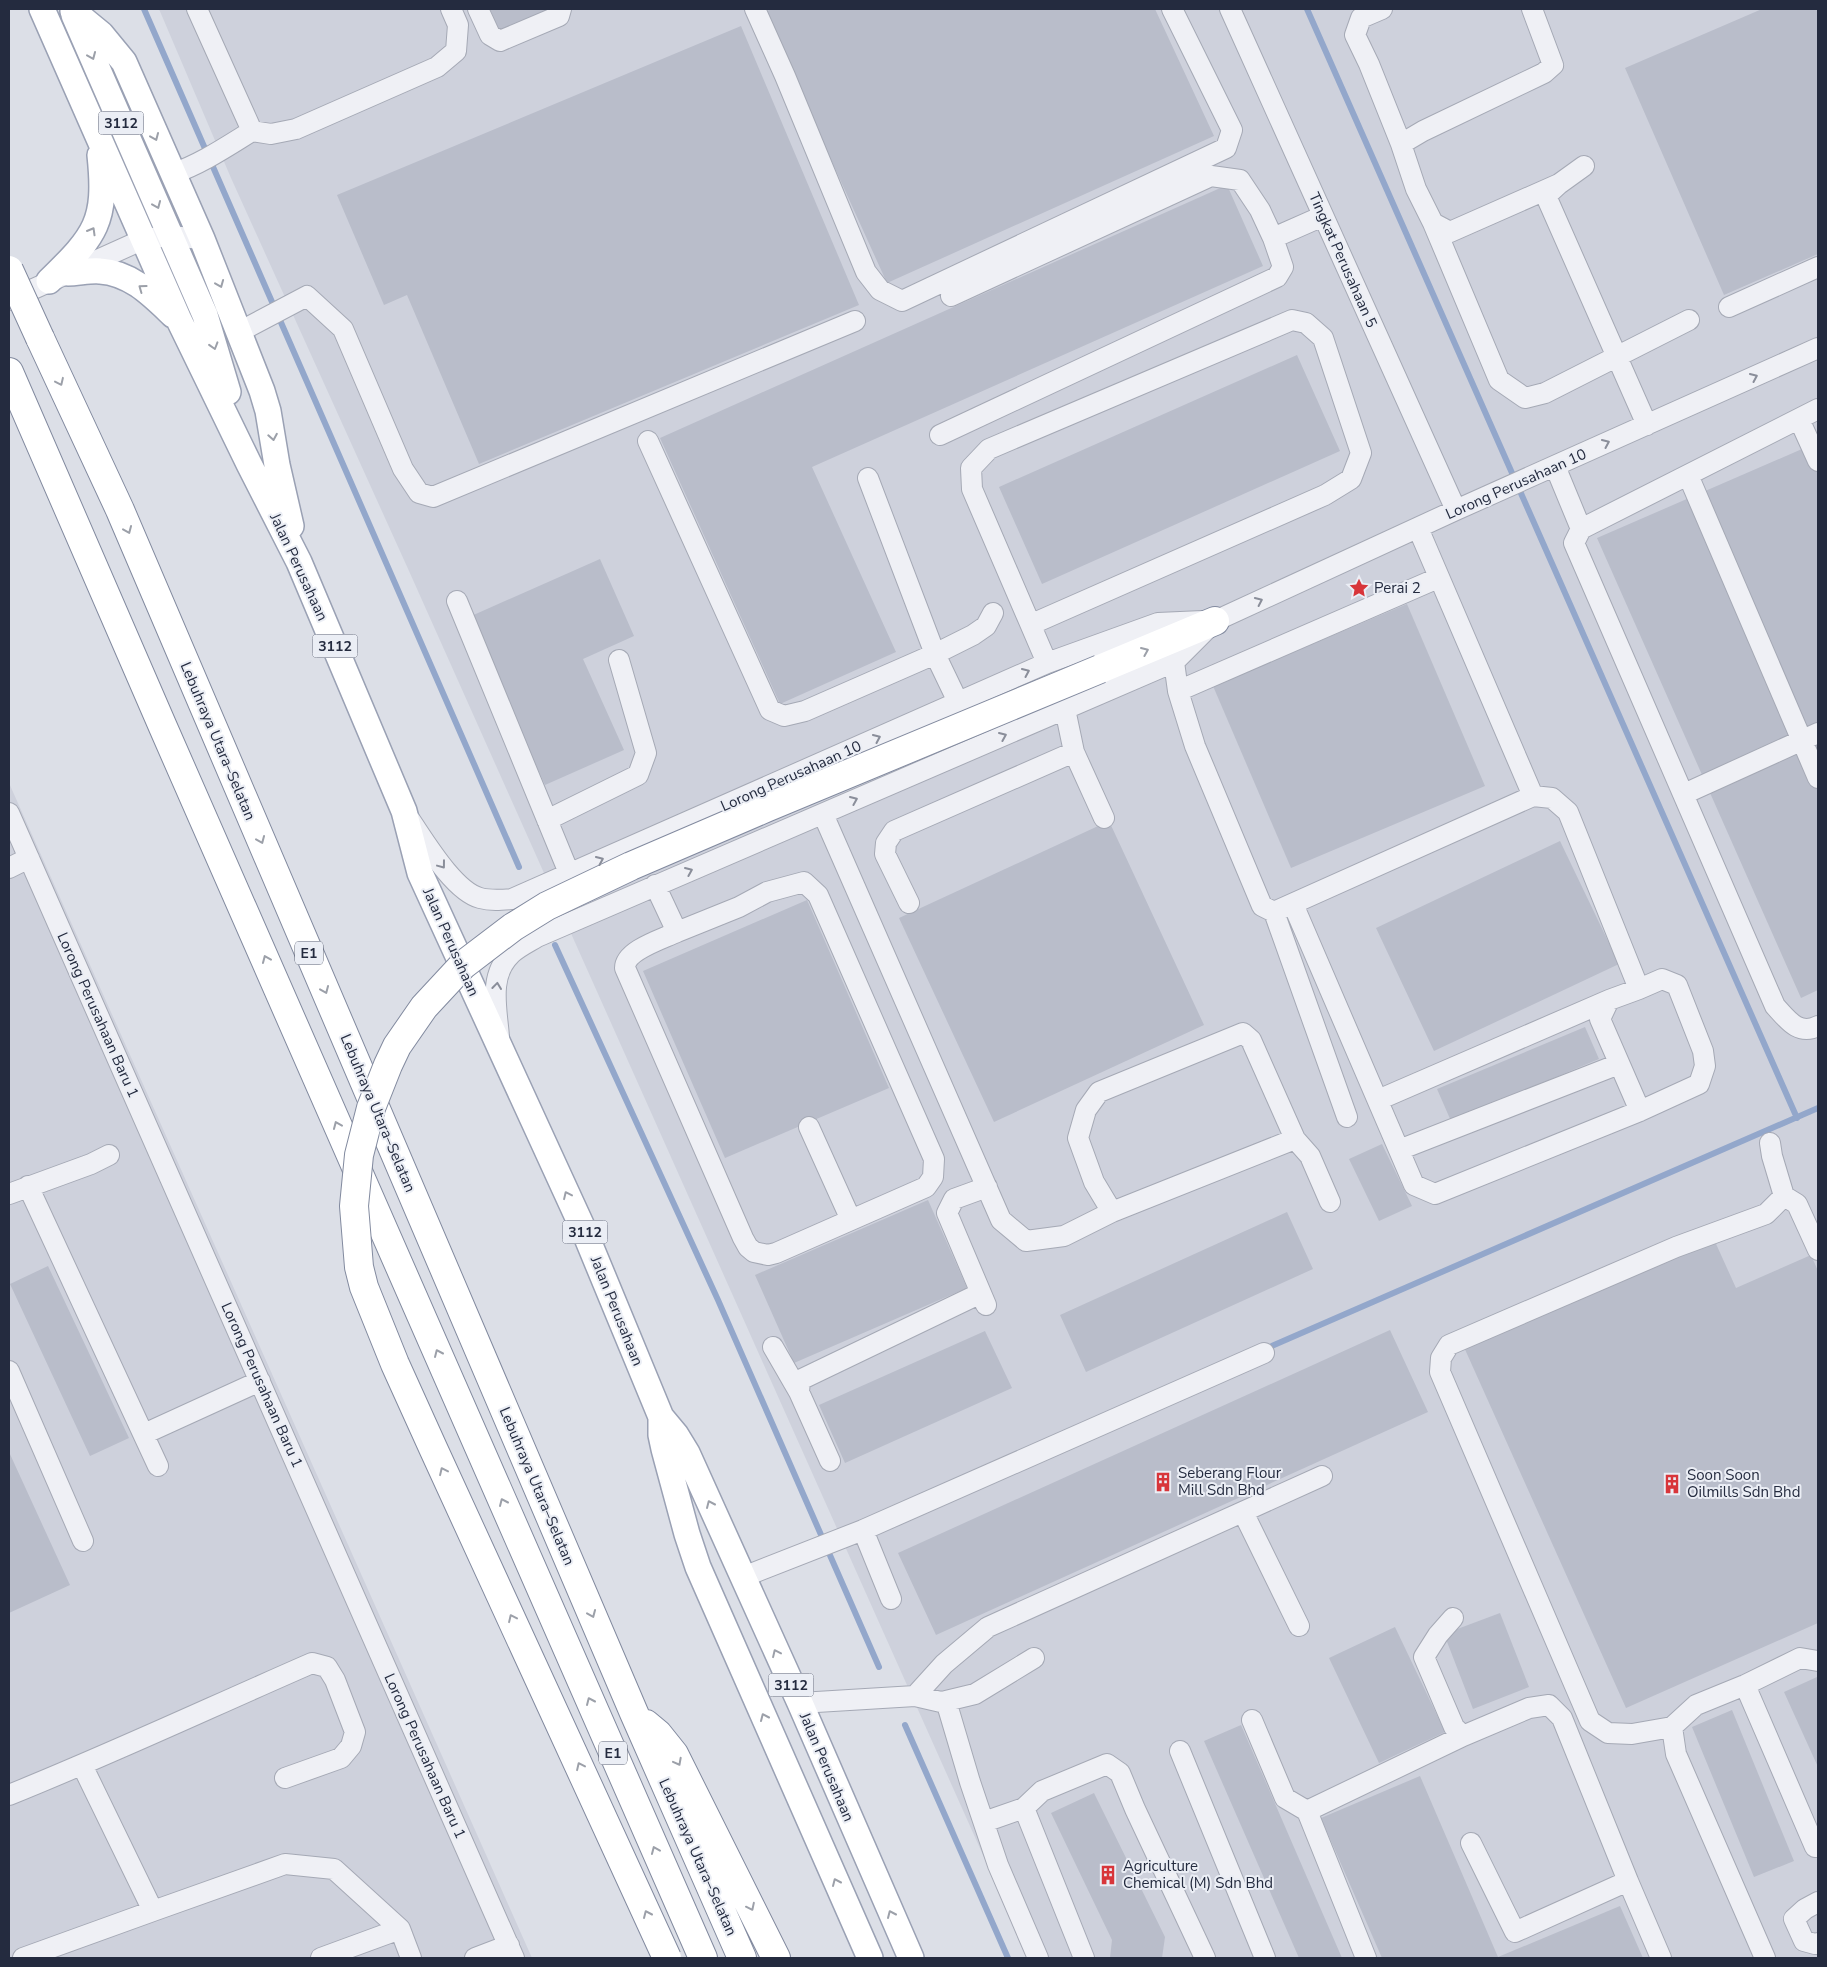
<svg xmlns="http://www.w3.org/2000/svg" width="1827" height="1967" viewBox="0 0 1827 1967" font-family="'Nunito Sans',sans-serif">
<rect width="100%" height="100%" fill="#dcdfe7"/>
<path fill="#ced1dc" d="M159 9H1818V1958H1029L409 571 231 178Z
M9 783 532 1958H9Z"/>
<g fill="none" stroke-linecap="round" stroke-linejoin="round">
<path stroke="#93a7cb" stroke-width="6" d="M144 9 519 867
M1307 9 1797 1118
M555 945 718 1300 879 1667
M1265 1349 1818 1108
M905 1725 1008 1958"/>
</g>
<path fill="#b9bdca" d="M490 9H552L499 31Z
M772 9H1155L1214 136 887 283 764 12Z
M1762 9H1818V254L1724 295 1625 68Z
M741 26 859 305 479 464 407 295 384 305 337 195Z
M1227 185 1263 266 812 467 896 652 780 704 660 438Z
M1297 355 1340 451 1042 584 999 487Z
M1818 442V990L1801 998 1597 538Z
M600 559 634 636 583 659 624 750 545 785 469 617Z
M1407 604 1485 786 1291 868 1213 686Z
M1109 821 1204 1025 994 1122 899 918Z
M1560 841 1619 964 1434 1051 1376 928Z
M807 900 889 1088 725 1158 643 971Z
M1585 1027 1599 1059 1451 1121 1437 1089Z
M1382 1144 1412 1206 1379 1221 1349 1159Z
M928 1200 967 1288 794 1363 755 1275Z
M1287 1212 1313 1269 1086 1372 1060 1315Z
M1712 1235 1736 1288 1811 1255 1818 1271V1623L1626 1708 1463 1345Z
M48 1266 129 1438 90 1456 10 1284Z
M1390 1330 1428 1412 936 1635 898 1553Z
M985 1331 1012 1388 845 1463 819 1405Z
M9 1452 70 1585 9 1613Z
M1500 1613 1529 1687 1473 1709 1444 1634Z
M1395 1627 1445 1732 1379 1763 1329 1658Z
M1817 1677 1818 1681V1767L1784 1692Z
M1732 1710 1794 1861 1754 1877 1692 1727Z
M1241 1725 1342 1958H1299L1204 1741Z
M1420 1776 1498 1957 1620 1906 1643 1958H1382L1321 1818Z
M1094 1793 1165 1937 1162 1958H1110L1112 1940 1051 1813Z"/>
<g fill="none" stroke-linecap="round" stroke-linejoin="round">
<defs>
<path id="minor" d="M478 9 490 35 500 41 559 16 561 9
M755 9 785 76 866 272 880 290 902 301 1226 148 1232 130 1172 9
M1230 9 1456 510
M1382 9 1361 18 1355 35 1369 64 1401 144 1416 189 1433 223 1450 232 1559 184
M252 131 271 134 296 129 437 67 456 51 458 25 451 9
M1401 144 1423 131 1544 73 1553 65 1532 9
M1584 166 1559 184 1546 196 1647 425
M172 174C201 164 226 147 252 131L197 9
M1433 223 1499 380 1525 398 1545 393 1689 320
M951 296 1211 176 1240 180 1260 210 1273 238 1323 216
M9 300 144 239 170 236 202 239
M1729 307 1818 267
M239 332 307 296 343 329 403 469 419 493 433 497 855 321
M1799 419 1818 461
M940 435 1277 277 1283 267 1273 238
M648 441 770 710 784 716 805 711 935 654 973 635 986 626 993 613
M1555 466 1581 529 1574 543 1775 1006C1787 1019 1798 1036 1818 1026
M1688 475 1818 778
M868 478 935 654 958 702
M1418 528 1533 796
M1581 529 1818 409
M457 601 569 873
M1032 624 1325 495 1351 479 1361 453 1323 338 1306 323 1292 320 989 449 971 468 972 489 1047 663
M1174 662 1178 691 1195 746 1262 906 1274 912 1533 796 1552 798 1568 812 1639 989 1609 1000 1600 1019 1640 1111
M1178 691 1438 578
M1065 709 1074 752 1104 818
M1684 794 1818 733
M9 813 514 1958
M823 814 1001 1220 1026 1241 1064 1236 1112 1212 1094 1182 1078 1138 1086 1110 1099 1092 1243 1033 1251 1040 1295 1139
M410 820C425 842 454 891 480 898 491 901 501 900 512 899L1047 663 1158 623 1203 621
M547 820 638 775 646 753 619 660
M9 868 29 858
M655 885 677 932C663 939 625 950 625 968L743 1238 748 1247 754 1252 768 1255 776 1253 926 1187 933 1177 934 1159 818 895 804 882 767 892 739 907 677 932
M909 903 885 854 886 843 894 831 1074 752
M1293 904 1414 1185 1435 1194 1640 1111 1699 1084 1705 1066 1703 1051 1677 985 1662 979 1639 989
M1274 912 1347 1117
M499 1037C497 1009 488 976 511 954 518 947 529 942 537 937L1174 662 1215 621 1456 510 1818 348
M1378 1100 1609 1000
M809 1127 851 1220
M1399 1150 1619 1064
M28 1186 158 1466
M9 1194 91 1164 109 1155
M1784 1196 1797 1204 1818 1250
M1112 1212 1295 1139 1310 1156 1330 1202
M986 1305 947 1213 954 1199 987 1187
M773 1347 799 1392
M9 1371 83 1541
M144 1434 260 1381
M830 1461 799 1392 800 1380 981 1293
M1243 1512 1299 1626
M863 1530 891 1599
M743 1577 863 1530 1264 1353
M1453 1618 1438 1635 1424 1657 1454 1727 1463 1736 1529 1708 1549 1705 1562 1718 1628 1881
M1745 1685 1815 1847
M915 1696 944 1664 988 1627 1322 1476
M946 1701 975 1694 1034 1658
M800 1703 915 1696 941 1702 946 1701 970 1782 998 1865 1038 1958
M1252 1720 1285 1798 1307 1811 1463 1736
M1672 1727 1632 1734 1608 1733 1590 1721 1440 1372 1441 1358 1449 1345 1676 1247 1766 1214 1784 1196 1772 1156 1770 1143
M1180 1751 1265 1958
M82 1765 153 1911 285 1864 334 1869 400 1929 411 1958
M9 1795C111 1754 211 1707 312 1663L327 1667 335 1680 355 1732 351 1746 341 1758 285 1778
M1024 1808 1084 1958
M1307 1811 1366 1958
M984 1822 1024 1808 1042 1791 1107 1764 1120 1773 1135 1809 1205 1958
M1471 1843 1515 1932 1628 1881 1661 1958
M1818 1902 1805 1909 1794 1919 1804 1941 1815 1944 1818 1943
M23 1958 153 1911
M321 1958 400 1929
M475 1958 509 1945
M1765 1958 1676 1754 1672 1727 1696 1705 1745 1685 1800 1658 1818 1661"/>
<path id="major" d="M42 9 179 320 249 464 299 562 404 811 420 873 585 1233 661 1417 676 1435 687 1453 800 1703 911 1958
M73 11 101 34 124 62 202 239 262 391 268 411 277 465 291 526
M74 15 205 315 228 392
M68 273C78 273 90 270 100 271 131 273 152 295 173 315
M49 281C96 235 107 222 100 155
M661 1417V1435L664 1449 687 1534 698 1567 870 1958"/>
<path id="highway" d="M40 338 120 510 634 1713 742 1958
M9 372 163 727 703 1958
M1100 669 1215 621
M646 1724 658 1734 674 1754 776 1958"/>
</defs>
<use href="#minor" stroke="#a5a9b5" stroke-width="22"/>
<use href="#major" stroke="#9aa1b4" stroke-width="28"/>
<use href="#highway" stroke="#828a9f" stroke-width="30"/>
<use href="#minor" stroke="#eff0f5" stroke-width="20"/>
<use href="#major" stroke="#fff" stroke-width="25"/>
<use href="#highway" stroke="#fff" stroke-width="28"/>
<defs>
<path id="highway-bridge" d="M9 270 40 338
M667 1958 433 1448 395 1364 364 1287 359 1267 354 1206 359 1155 371 1108 388 1065 397 1046 424 1007 463 965 513 927 547 906 631 866 766 808 1100 669"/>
</defs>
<use href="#highway-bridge" stroke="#828a9f" stroke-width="30" stroke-linecap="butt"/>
<use href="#highway-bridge" stroke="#fff" stroke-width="28"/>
</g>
<defs><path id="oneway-chevron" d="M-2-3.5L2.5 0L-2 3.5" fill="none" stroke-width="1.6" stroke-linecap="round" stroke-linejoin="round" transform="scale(1.25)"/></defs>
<g stroke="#9ca0a9">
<use href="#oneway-chevron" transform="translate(92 56) rotate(67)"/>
<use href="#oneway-chevron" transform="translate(155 137) rotate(67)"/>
<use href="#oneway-chevron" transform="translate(157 205) rotate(67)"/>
<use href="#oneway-chevron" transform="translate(92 231) rotate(-60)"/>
<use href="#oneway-chevron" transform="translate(220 284) rotate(68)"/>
<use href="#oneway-chevron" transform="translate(142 288) rotate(-144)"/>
<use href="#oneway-chevron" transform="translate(214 346) rotate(73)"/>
<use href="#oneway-chevron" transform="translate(60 382) rotate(65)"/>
<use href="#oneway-chevron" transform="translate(273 437) rotate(80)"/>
<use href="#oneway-chevron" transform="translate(128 530) rotate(67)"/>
<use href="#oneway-chevron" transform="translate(1145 651) rotate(-23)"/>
<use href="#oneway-chevron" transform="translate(261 840) rotate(67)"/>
<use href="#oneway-chevron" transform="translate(266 959) rotate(-113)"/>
<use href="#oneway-chevron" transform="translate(325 990) rotate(67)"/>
<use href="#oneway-chevron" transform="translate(337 1125) rotate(-113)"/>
<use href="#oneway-chevron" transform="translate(567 1195) rotate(-115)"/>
<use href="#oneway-chevron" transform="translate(438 1353) rotate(-114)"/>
<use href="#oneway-chevron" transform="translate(443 1471) rotate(-115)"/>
<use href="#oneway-chevron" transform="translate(503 1502) rotate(-114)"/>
<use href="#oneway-chevron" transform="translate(710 1504) rotate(-114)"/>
<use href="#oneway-chevron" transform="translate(592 1614) rotate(67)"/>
<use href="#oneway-chevron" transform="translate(512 1618) rotate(-115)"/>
<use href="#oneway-chevron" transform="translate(776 1653) rotate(-115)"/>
<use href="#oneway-chevron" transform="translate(590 1701) rotate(-114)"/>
<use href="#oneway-chevron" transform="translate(764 1717) rotate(-114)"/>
<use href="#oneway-chevron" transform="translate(678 1762) rotate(62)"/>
<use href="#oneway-chevron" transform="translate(580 1766) rotate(-115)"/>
<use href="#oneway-chevron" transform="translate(655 1850) rotate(-113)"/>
<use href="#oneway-chevron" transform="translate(836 1882) rotate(-114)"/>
<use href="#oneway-chevron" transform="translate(751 1907) rotate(64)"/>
<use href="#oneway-chevron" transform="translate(647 1914) rotate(-114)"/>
<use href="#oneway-chevron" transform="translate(891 1914) rotate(-114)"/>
</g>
<g stroke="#8a8e9a">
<use href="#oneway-chevron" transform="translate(1754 377) rotate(-24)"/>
<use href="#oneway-chevron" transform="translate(1606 443) rotate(-24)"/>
<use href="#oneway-chevron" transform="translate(1259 601) rotate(-25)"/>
<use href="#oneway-chevron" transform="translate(1026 672) rotate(-24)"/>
<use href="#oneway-chevron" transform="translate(1003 736) rotate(-23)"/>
<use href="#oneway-chevron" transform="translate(877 738) rotate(-24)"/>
<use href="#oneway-chevron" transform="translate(854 800) rotate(-23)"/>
<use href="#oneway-chevron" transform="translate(600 860) rotate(-24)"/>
<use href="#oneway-chevron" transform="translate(442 865) rotate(53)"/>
<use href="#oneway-chevron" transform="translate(689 871) rotate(-23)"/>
<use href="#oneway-chevron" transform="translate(497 986) rotate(-83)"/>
</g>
<defs>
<symbol id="sight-bare" viewBox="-9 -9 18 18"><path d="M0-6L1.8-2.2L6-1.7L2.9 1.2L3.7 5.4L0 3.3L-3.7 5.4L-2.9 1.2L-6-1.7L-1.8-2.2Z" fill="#d8353a" stroke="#ebeef5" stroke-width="2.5" paint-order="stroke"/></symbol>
<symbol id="building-bare" viewBox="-9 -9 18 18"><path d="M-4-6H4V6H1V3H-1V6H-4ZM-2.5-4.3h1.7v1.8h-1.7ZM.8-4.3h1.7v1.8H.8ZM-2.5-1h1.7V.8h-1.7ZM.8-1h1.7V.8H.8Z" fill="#d8353a" stroke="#ebeef5" stroke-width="2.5" paint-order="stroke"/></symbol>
</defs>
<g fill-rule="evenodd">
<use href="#sight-bare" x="1345" y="574" width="28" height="28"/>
<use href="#building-bare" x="1149" y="1468" width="28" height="28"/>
<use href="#building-bare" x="1658" y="1470" width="28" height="28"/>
<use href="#building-bare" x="1094" y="1861" width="28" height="28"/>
</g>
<g text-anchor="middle" stroke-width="4" stroke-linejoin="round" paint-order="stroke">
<g fill="#ebeef5" stroke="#606676" stroke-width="1">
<rect x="98.5" y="111.5" width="45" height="23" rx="4"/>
<rect x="312.5" y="634.5" width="45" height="23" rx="4"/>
<rect x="295" y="941.5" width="28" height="23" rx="4"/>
<rect x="562.5" y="1220.5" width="45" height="23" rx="4"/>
<rect x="768.5" y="1673.5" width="45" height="23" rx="4"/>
<rect x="599" y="1741.5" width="28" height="23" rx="4"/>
</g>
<g font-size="14" font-weight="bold" fill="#242b3f">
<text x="121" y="128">3112</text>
<text x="335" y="651">3112</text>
<text x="309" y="958">E1</text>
<text x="585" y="1237">3112</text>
<text x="791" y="1690">3112</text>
<text x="613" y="1758">E1</text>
</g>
<g font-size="15" fill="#242b3f" stroke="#ebeef5">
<text transform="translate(1343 260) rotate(66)" y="5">Tingkat Perusahaan 5</text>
<text transform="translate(1516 484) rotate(-24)" y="5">Lorong Perusahaan 10</text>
<text transform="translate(299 567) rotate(65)" y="5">Jalan Perusahaan</text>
<text transform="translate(218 741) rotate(67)" y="5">Lebuhraya Utara–Selatan</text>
<text transform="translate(791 776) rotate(-24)" y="5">Lorong Perusahaan 10</text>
<text transform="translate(451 942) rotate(66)" y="5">Jalan Perusahaan</text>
<text transform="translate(98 1015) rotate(66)" y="5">Lorong Perusahaan Baru 1</text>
<text transform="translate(378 1113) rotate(67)" y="5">Lebuhraya Utara–Selatan</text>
<text transform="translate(617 1311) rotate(68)" y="5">Jalan Perusahaan</text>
<text transform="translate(262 1385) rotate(66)" y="5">Lorong Perusahaan Baru 1</text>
<text transform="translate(537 1486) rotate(67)" y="5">Lebuhraya Utara–Selatan</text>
<text transform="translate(425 1756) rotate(66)" y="5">Lorong Perusahaan Baru 1</text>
<text transform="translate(827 1767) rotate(67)" y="5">Jalan Perusahaan</text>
<text transform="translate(698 1857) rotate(66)" y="5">Lebuhraya Utara–Selatan</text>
</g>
<g font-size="15" fill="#242b3f" stroke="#ebeef5" text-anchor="start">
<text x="1374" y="593">Perai 2</text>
<text x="1178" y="1478">Seberang Flour<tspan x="1178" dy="17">Mill Sdn Bhd</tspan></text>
<text x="1687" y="1480">Soon Soon<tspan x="1687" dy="17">Oilmills Sdn Bhd</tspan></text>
<text x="1123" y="1871">Agriculture<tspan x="1123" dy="17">Chemical (M) Sdn Bhd</tspan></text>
</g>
</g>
<rect width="1827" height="1967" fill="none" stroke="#242b3f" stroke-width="20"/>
</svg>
